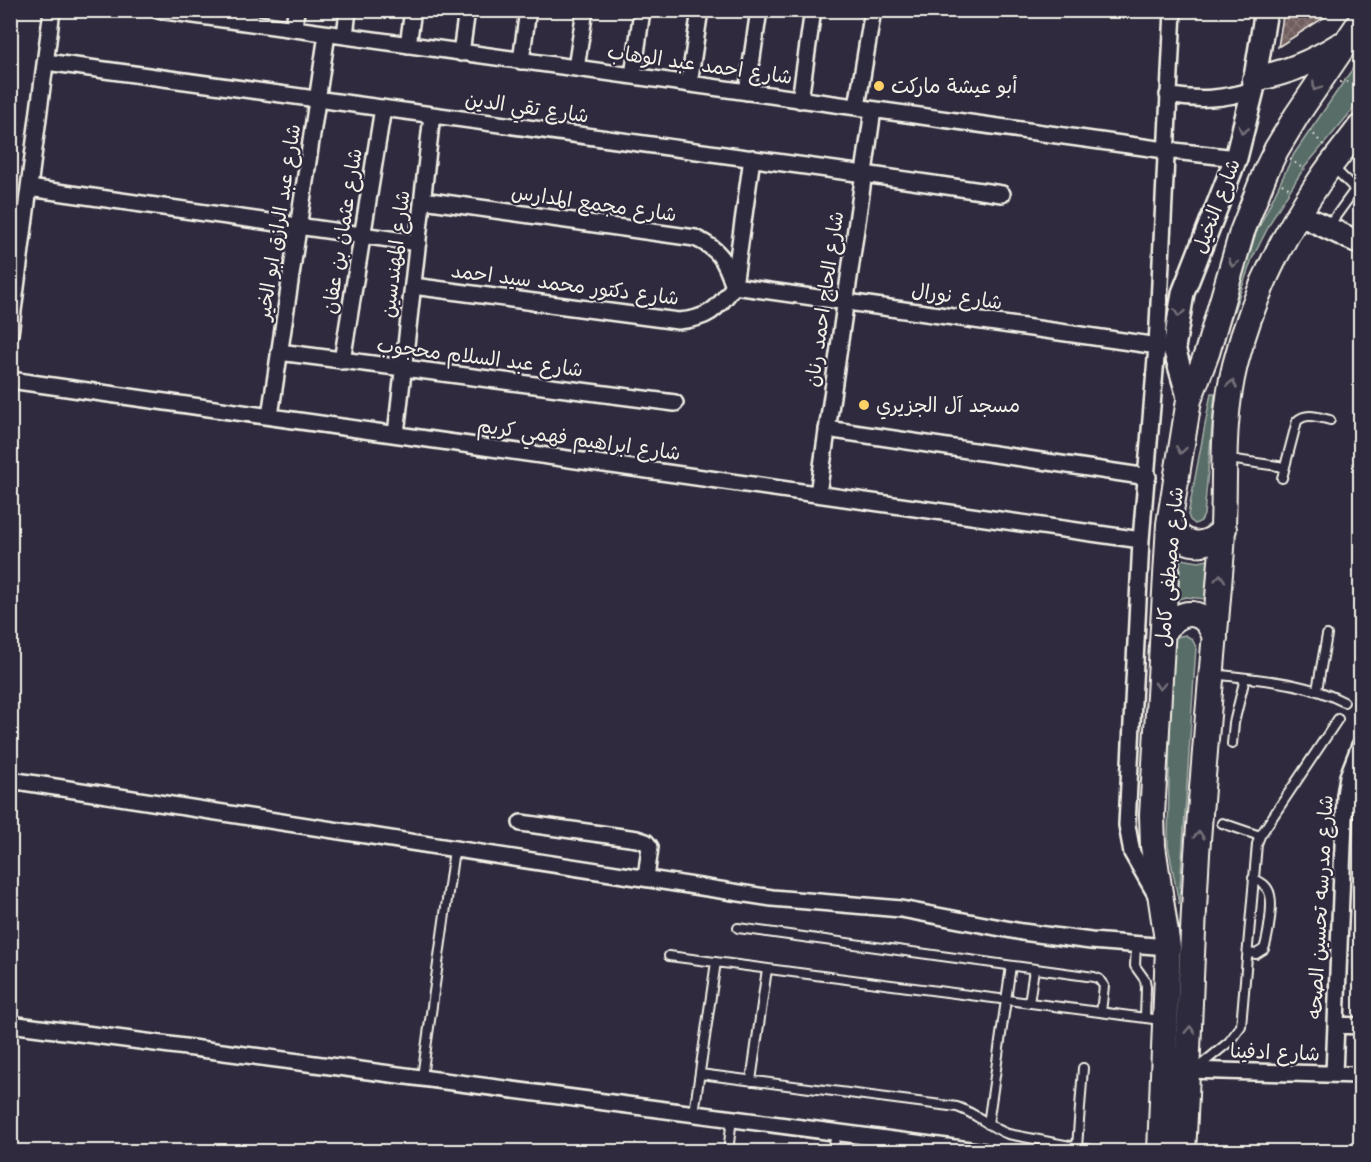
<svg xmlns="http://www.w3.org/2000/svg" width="1371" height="1162" viewBox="0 0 1371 1162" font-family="Mali,'Playpen Sans Arabic',sans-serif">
<defs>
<pattern id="building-cross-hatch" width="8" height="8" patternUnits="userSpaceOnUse" patternTransform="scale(1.5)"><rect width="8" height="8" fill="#715f5e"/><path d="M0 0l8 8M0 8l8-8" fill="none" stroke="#867675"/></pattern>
</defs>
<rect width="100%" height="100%" fill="#2f2a3d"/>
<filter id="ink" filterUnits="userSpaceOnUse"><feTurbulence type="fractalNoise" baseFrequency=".0167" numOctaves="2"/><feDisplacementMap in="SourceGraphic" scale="12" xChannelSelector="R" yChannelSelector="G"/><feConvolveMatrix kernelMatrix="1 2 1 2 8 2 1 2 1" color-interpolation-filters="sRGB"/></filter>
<g filter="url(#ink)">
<path fill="#586d68" stroke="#a6afa8" stroke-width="1.5" d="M1360 58V101L1304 168 1276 212 1252 259 1221 347 1222 326 1248 250 1294 154Z
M1211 393H1215L1204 515 1201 521 1195 524 1190 520 1188 515Z
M1176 558 1199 562 1208 560 1206 599 1186 597 1174 600Z
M1185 635 1192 639 1196 647 1179 904 1168 845 1171 643 1176 637Z"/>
<path fill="url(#building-cross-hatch)" stroke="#f4f1e8" stroke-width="1.5" d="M1284 10H1336L1278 47Z"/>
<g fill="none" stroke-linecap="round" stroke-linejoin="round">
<defs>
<path id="lane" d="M1328 227 1354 191 1352 186 1332 166
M1228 459 1285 467
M1282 478 1297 421C1306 412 1318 417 1330 420
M1214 674C1258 680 1304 681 1344 702
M1317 690 1327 635
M1232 744 1234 723 1245 678
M1222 823 1260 836
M738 928 1094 977 1099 979 1104 986 1101 1012
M1136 945 1135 966 1145 980 1146 987 1145 1018
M1248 953 1256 954 1264 949C1268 938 1273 906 1270 895 1268 886 1261 882 1253 878
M669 956 1161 1020
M1029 1003 1034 969
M1196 1069 1229 1042 1241 1026 1257 844 1260 836 1338 719
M700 1074 957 1107C976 1113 989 1127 1008 1134L1101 1152
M422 1077 454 850
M751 1081 767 969
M694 1113 716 962
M988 1124 1011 966
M1077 1147 1083 1068
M728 1152 732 1118
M833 1152 836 1132"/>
<path id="street" d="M158 10 1165 150 1236 158
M294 29 296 10
M345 36 348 10
M408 45 413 10
M461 53 467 10
M521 61 528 10
M46 62 864 174 1002 194
M576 68 585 10
M633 76 642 10
M689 84 700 10
M747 92 759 10
M1168 95C1199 101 1224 99 1253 90
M800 100 813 10
M857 107 873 10
M29 188 418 243
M423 200 695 238C719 249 725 259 733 284
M413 286 678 321C707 319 717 310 734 286L752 158
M734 286 1165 347
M10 334 52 10
M279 352 675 403
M342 361 383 108
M10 380 1141 540
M270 416 327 34
M827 429 1148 477
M396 434 432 115
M818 494 873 110
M10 780 772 898 901 909 1022 932 1091 941 1168 947
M521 823 637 839 646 842 650 847 646 878
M1155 893 1132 853 1127 825 1141 540 1157 346 1173 10
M10 1024 985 1152
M1336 1025 1360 1026
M1188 1070 1360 1075
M1334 1074 1345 795 1348 776 1360 745"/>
<path id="secondary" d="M1298 214 1360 243
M1189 400 1174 348 1183 293 1236 158 1253 90 1266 10"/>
<path id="primary" d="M1255 79C1288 72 1311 63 1340 45
M1169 524C1184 548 1205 550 1224 529
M1164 632C1180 606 1206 608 1215 638
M1160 1152 1168 947 1153 846 1152 815 1169 524 1189 400 1207 353 1242 232 1265 173 1276 150 1297 115 1360 22
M1183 1152C1189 1052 1191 953 1197 854 1204 756 1213 659 1221 562 1227 496 1219 430 1235 365 1251 301 1282 237 1319 182 1331 163 1347 145 1360 127"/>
</defs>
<use href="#lane" stroke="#f4f1e8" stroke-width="12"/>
<use href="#street" stroke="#f4f1e8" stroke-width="20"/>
<use href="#secondary" stroke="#f4f1e8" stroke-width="26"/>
<use href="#primary" stroke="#f4f1e8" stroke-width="28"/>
<path stroke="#f4f1e8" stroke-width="2" stroke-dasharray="1.5 4.5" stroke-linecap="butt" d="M1340 82 1360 83
M1310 130 1324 146
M1290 159 1305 170
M1282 184 1292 190"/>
<use href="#lane" stroke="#2f2a3d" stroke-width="8"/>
<use href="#street" stroke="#2f2a3d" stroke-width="15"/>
<use href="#secondary" stroke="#2f2a3d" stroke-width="21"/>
<use href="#primary" stroke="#2f2a3d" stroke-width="24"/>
</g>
<defs><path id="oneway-chevron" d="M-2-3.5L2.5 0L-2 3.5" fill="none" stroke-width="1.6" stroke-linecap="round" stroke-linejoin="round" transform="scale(1.5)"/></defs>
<g stroke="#747079">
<use href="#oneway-chevron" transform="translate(1316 87) rotate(124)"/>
<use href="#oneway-chevron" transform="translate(1243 130) rotate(104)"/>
<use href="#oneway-chevron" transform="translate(1233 263) rotate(106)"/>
<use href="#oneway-chevron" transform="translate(1179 313) rotate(99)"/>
<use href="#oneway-chevron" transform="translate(1232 384) rotate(-80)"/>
<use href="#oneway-chevron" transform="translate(1181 450) rotate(99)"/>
<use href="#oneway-chevron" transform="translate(1220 578) rotate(-85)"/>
<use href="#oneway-chevron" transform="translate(1160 686) rotate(93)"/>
<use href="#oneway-chevron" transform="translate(1199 835) rotate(-85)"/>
<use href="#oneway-chevron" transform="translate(1190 1030) rotate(-88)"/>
</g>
</g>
<g fill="#ffd166" stroke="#2f2a3d" stroke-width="2">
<circle cx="879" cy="86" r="6"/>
<circle cx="864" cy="405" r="6"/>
</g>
<g text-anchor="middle" stroke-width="4.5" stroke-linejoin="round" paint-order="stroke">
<g font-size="20" fill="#f4f1e8" stroke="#2f2a3d">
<text transform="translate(700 64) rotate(8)" y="7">شارع احمد عبد الوهاب</text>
<text transform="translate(527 107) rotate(8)" y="7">شارع تقي الدين</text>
<text transform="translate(594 203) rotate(8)" y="7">شارع مجمع المدارس</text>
<text transform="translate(1216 206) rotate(-69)" y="7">شارع النخيل</text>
<text transform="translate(278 222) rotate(-81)" y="7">شارع عبد الرازق ابو الخير</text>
<text transform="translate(342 231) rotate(-81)" y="7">شارع عثمان بن عفان</text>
<text transform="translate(395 254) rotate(-83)" y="7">شارع المهندسين</text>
<text transform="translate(565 284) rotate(7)" y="7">شارع دكتور محمد سيد احمد</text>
<text transform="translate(957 296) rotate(8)" y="7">شارع نورال</text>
<text transform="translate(824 299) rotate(-82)" y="7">شارع الحاج احمد رنان</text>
<text transform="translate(480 357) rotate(7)" y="7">شارع عبد السلام محجوب</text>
<text transform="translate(579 439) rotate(8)" y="7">شارع ابراهيم فهمي كريم</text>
<text transform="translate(1169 567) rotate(-85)" y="7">شارع مصطفى كامل</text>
<text transform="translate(1320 907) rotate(-87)" y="7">شارع مدرسه تحسين الصحه</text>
<text transform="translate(1275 1052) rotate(2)" y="7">شارع ادفينا</text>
</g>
<g font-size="20" fill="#f4f1e8" stroke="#2f2a3d" text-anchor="start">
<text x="891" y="93">أبو عيشة ماركت</text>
<text x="876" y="412">مسجد آل الجزيري</text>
</g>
</g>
<rect width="1371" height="1162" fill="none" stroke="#2f2a3d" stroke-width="36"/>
<rect x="18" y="18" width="1335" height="1126" fill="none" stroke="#f4f1e8" stroke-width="2" filter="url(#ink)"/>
</svg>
